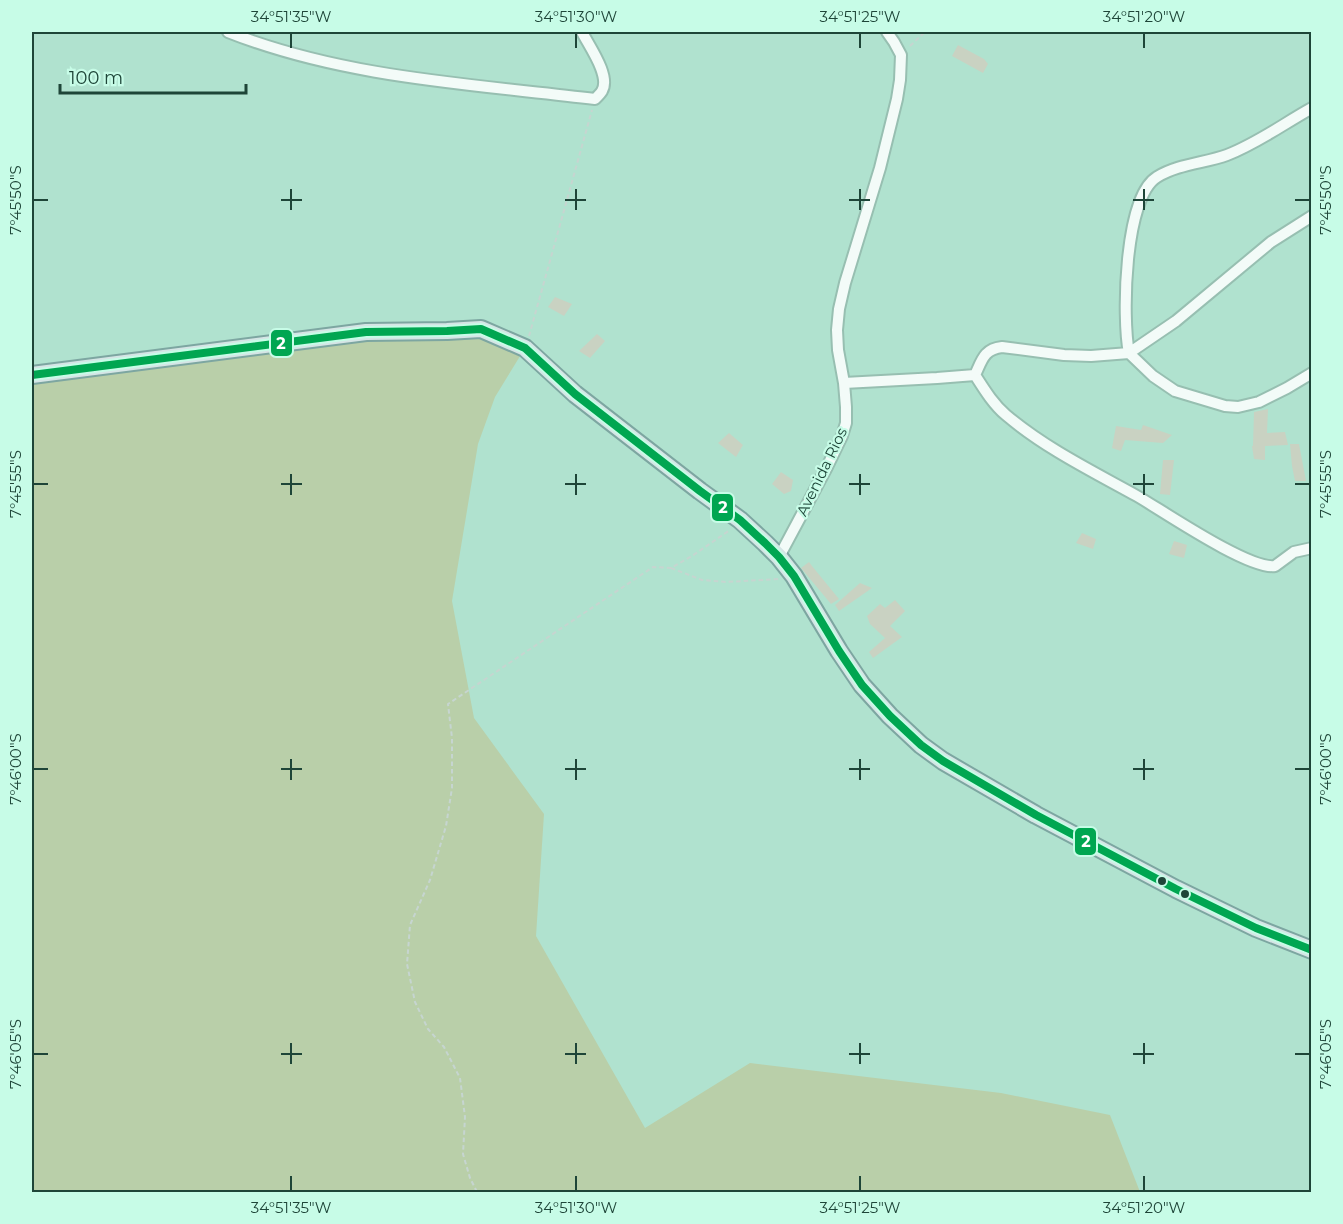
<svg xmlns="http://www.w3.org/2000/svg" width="1343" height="1224" viewBox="0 0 1343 1224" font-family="Montserrat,sans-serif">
<rect width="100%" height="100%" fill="#b0e2cf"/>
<path fill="#b9cfa9" d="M481 329 525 348 495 397 478 444 452 601 474 718 544 814 536 936 645 1128 750 1063 1001 1093 1110 1115 1140 1192H32V375L177 357Z"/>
<path fill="#c9d2c2" d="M958 45 984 59 988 64 983 73 952 56Z
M555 297 572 304 564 316 548 307Z
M597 334 605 341 590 358 579 351Z
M1268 409 1267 433 1285 432 1288 445 1265 446V460L1254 459 1252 446H1253L1254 412Z
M1143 425 1172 435 1163 443 1125 440 1121 451 1112 448 1116 426 1141 430Z
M729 433 743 445 736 457 718 443Z
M1290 444H1299L1306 481H1295L1292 466Z
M1163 460H1174L1170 495 1160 494Z
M781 472 793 480 791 491 784 494 772 484Z
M1082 533 1096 539 1093 549 1076 543Z
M1174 541 1187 545 1184 558 1169 554Z
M809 562 812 566 839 599 831 604 801 568Z
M860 583 872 588 839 611 835 605Z
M895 600 905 611 890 626 902 637 873 658 869 652 885 638 870 624 867 616 880 604 885 608Z"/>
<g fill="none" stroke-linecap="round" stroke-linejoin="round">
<defs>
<path id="street" d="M228 32C344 78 472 84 595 99 597 97 601 93 602 91 611 76 589 46 582 32
M1312 108C1283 124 1258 143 1227 155 1205 163 1178 164 1157 177 1124 197 1122 318 1129 353L1176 321 1271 242 1312 216
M975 375C984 389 993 404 1006 415 1045 448 1092 471 1137 496 1163 511 1249 570 1275 566L1294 552 1312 548
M844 383 937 378 975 375C982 360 984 349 1002 347L1064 355 1091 356 1129 353 1153 376 1175 391 1225 406 1238 407 1259 402 1287 388 1312 373
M779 557 826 469 842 436 846 423V407L844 383 838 350 837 330 839 309 845 283 880 168 897 99 900 80 901 55 894 42 887 32"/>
<path id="primary" d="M32 375 366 332 447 331 481 329 525 348 575 394 700 491 740 520 765 543 779 557 794 576 839 651 862 685 890 716 921 745 943 761 1036 815 1176 889 1256 928 1312 950"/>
</defs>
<use href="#street" stroke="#97bfb1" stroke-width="14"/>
<use href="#primary" stroke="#7da6a1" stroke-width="20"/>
<path stroke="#c6d5d0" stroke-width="2" stroke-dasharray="4.5 3" stroke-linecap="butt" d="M910 46 925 32
M529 336 592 110
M671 568 702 580 726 582 779 579
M477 1192 470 1178 463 1154 465 1117 460 1078 444 1047 428 1029 415 1002 407 964 410 925 430 880 446 826 452 788V738L448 704 653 567 671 568 692 556 730 530"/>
<use href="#street" stroke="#f3fbf8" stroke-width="10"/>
<use href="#primary" stroke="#d5e5e5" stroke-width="16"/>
<defs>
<path id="bus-1" d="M32 375 366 332 447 331 481 329 525 348 575 394 700 491 740 520 765 543 779 557 794 576 839 651 862 685 890 716 921 745 943 761 1036 815 1176 889 1256 928 1312 950"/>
</defs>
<use href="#bus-1" stroke="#c7fce7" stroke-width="12"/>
<use href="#bus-1" stroke="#00a651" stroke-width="8"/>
</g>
<path fill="none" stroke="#1e4538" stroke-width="2" d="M291 33V48M576 33V48M860 33V48M1144 33V48M291 189V210M576 189V210M860 189V210M1144 189V210M33 200H48M281 200H302M565 200H586M849 200H870M1133 200H1154M1295 200H1310M291 474V495M576 474V495M860 474V495M1144 474V495M33 484H48M281 484H302M565 484H586M849 484H870M1133 484H1154M1295 484H1310M291 759V780M576 759V780M860 759V780M1144 759V780M33 769H48M281 769H302M565 769H586M849 769H870M1133 769H1154M1295 769H1310M291 1043V1064M576 1043V1064M860 1043V1064M1144 1043V1064M33 1054H48M281 1054H302M565 1054H586M849 1054H870M1133 1054H1154M1295 1054H1310M291 1176V1191M576 1176V1191M860 1176V1191M1144 1176V1191"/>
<g fill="#1e4538" stroke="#c7fce7" stroke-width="2">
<circle cx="1162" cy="881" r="5"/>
<circle cx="1185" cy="894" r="5"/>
</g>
<g text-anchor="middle" stroke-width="4.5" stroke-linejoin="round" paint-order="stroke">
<g font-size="15" fill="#1e4538" stroke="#c7fce7">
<text transform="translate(822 472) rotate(-64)" y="5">Avenida Rios</text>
</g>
</g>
<g stroke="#c7fce7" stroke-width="2">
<rect x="270" y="329" width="23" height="28" rx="6" fill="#00a651"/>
<rect x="711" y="493" width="23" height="29" rx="6" fill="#00a651"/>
<rect x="1074" y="827" width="23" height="29" rx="6" fill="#00a651"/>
</g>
<g font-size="16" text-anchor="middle" font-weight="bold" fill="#fff">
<text x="281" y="349">2</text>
<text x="723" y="513">2</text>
<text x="1086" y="847">2</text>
</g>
<rect width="1343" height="1224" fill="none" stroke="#c7fce7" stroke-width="66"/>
<path d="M60 84v9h186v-9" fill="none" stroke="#1e4538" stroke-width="3"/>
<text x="69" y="84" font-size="18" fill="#1e4538" stroke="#c7fce7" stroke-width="4.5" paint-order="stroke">100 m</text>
<rect x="33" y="33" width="1277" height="1158" fill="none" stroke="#1e4538" stroke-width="2"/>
<g font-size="15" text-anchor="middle" fill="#1e4538">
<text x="291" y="22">34°51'35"W</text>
<text x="576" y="22">34°51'30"W</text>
<text x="860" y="22">34°51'25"W</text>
<text x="1144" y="22">34°51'20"W</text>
<text transform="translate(16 200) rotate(-90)" y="5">7°45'50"S</text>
<text transform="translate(1326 200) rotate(-90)" y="5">7°45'50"S</text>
<text transform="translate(16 484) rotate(-90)" y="5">7°45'55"S</text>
<text transform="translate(1326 484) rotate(-90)" y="5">7°45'55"S</text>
<text transform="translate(16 769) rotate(-90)" y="5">7°46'00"S</text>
<text transform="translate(1326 769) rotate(-90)" y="5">7°46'00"S</text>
<text transform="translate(16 1054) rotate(-90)" y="5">7°46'05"S</text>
<text transform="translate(1326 1054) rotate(-90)" y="5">7°46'05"S</text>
<text x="291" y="1213">34°51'35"W</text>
<text x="576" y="1213">34°51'30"W</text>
<text x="860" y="1213">34°51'25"W</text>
<text x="1144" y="1213">34°51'20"W</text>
</g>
</svg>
